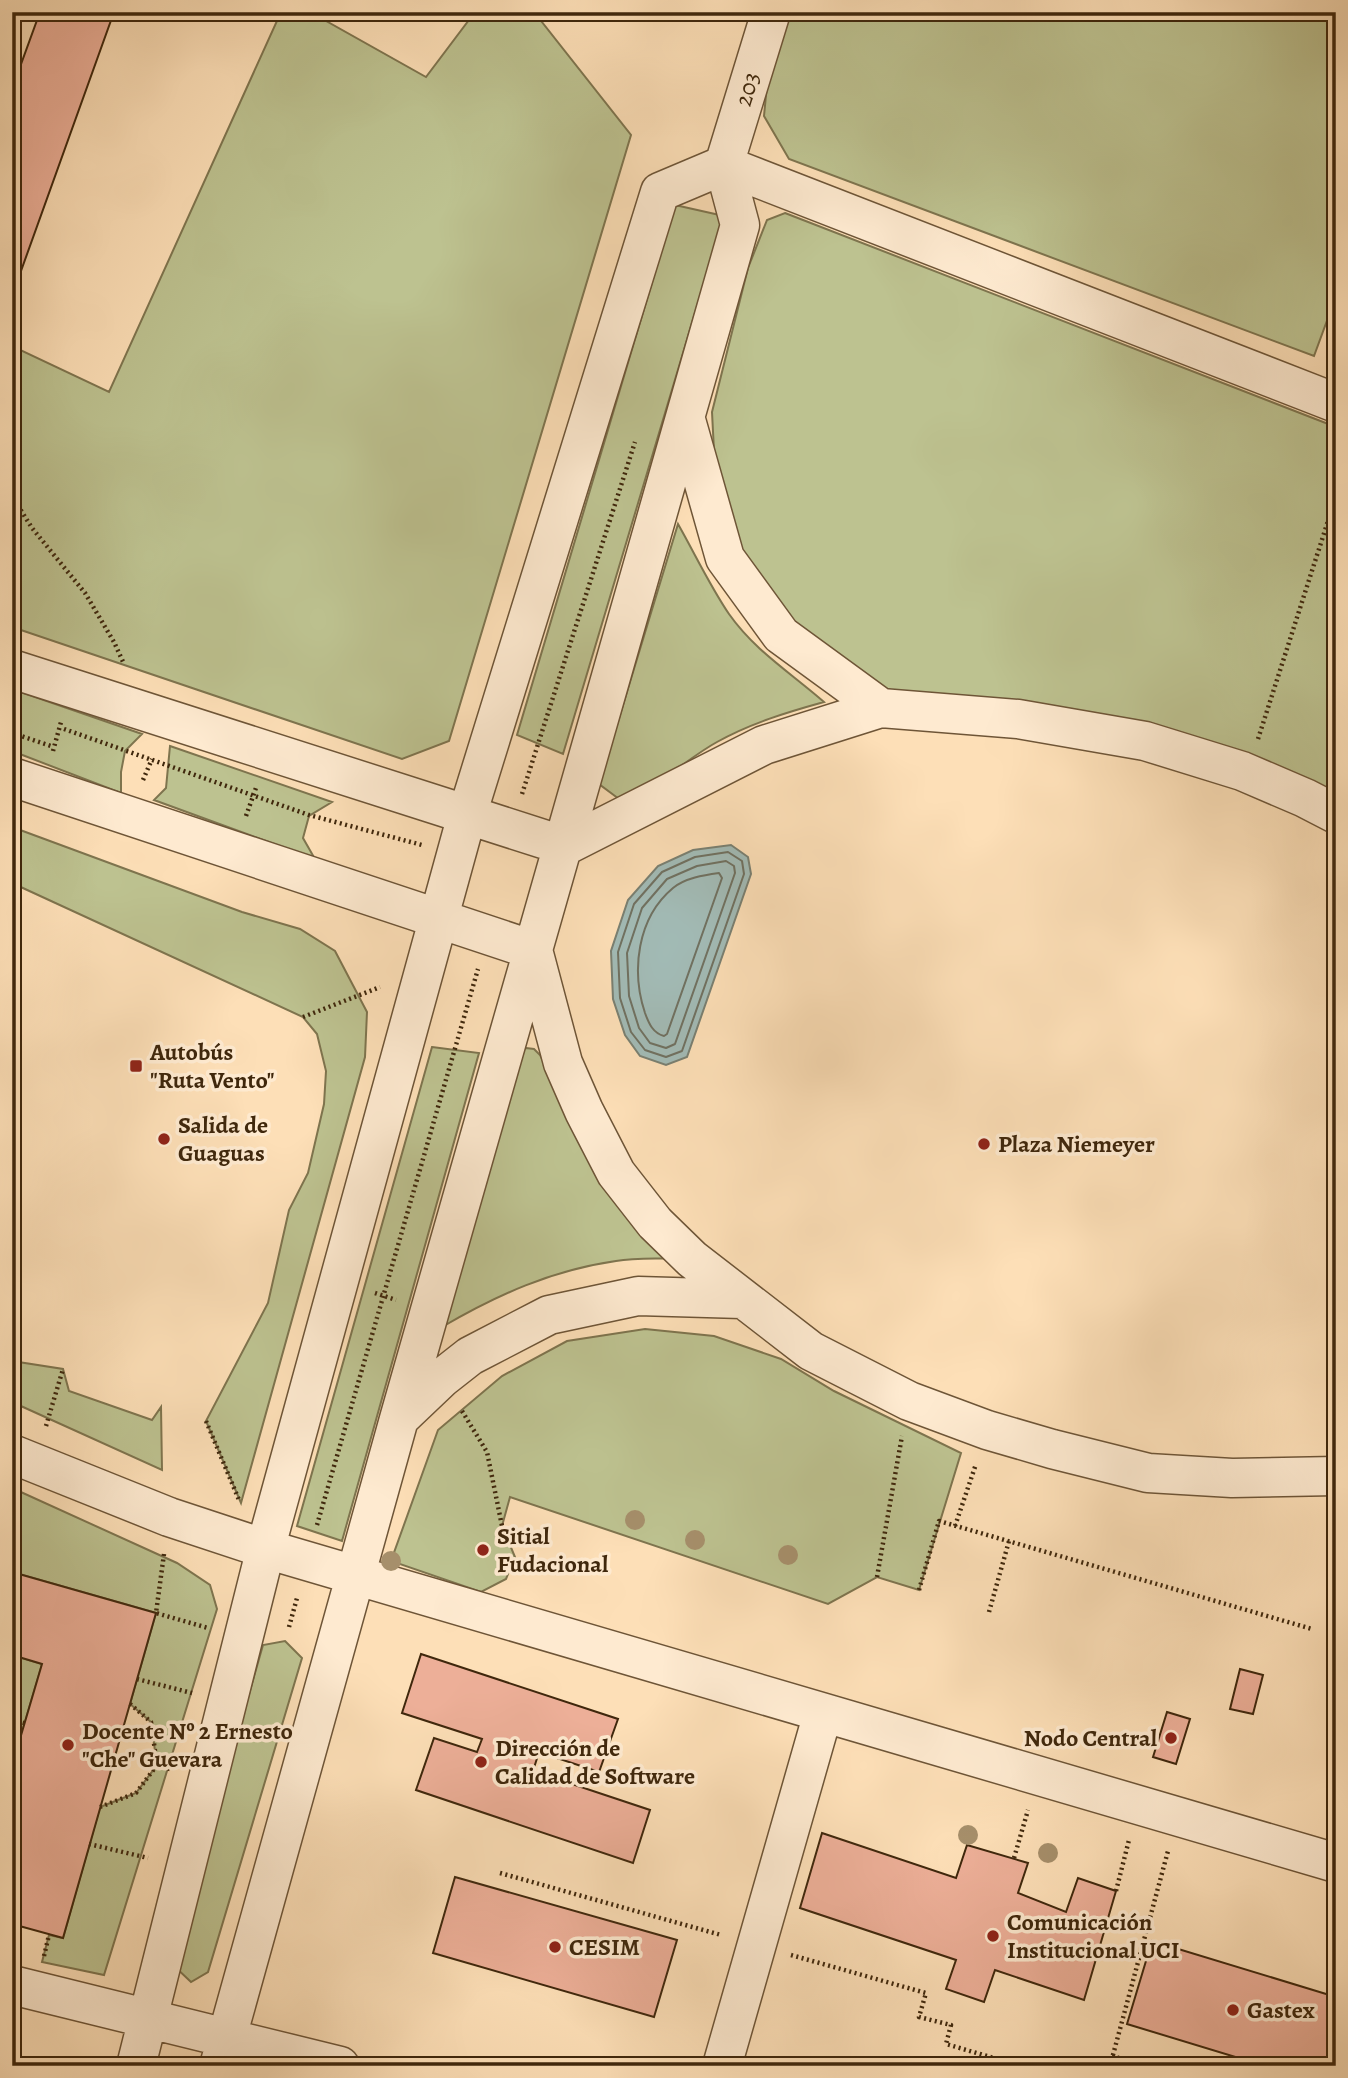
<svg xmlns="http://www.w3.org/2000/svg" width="1348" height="2078" viewBox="0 0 1348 2078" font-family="Alegreya,serif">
<rect width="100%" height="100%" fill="#fddfb7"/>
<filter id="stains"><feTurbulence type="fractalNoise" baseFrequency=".00286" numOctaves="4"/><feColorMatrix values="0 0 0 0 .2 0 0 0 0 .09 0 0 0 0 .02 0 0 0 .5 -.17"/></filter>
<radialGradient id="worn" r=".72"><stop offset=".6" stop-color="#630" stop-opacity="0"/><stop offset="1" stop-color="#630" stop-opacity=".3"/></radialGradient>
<path fill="#bdc290" stroke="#7e744e" stroke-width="2" d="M281 12H310L426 77 475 12H534L631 135 449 741 402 759 12 627V346L109 392Z
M786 12H1336V296L1314 356 789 159 764 116 769 64Z
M675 205 724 216 563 754 517 735Z
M785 213 1336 427V799L935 702 880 687 806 637 750 571 716 490 712 412 748 268 767 220Z
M678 524C695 554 710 586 729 614 755 651 791 673 824 702 788 712 751 723 717 742 684 760 656 791 619 799L599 784Z
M12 689 142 734 125 751 121 772V793L12 751Z
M170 746 332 802 309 816 303 838 315 859 154 800 166 788Z
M12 827 242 912 300 929 335 951 367 1012 365 1057 241 1503 206 1421 268 1303 289 1210 308 1173 324 1104 326 1071 317 1034 303 1017 12 883Z
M432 1047 479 1053 342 1541 297 1526Z
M526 1048 534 1049 540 1055 591 1152 675 1258C656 1259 636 1258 616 1261 552 1270 497 1295 442 1327L519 1052Z
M645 1329 714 1336 781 1359 834 1391 961 1453 919 1590 877 1577 828 1604 510 1497 502 1526 515 1557 506 1579 481 1592 391 1561 438 1430 502 1376 567 1341Z
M12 1361 63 1369 69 1391 152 1420 161 1407 162 1470 12 1402Z
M12 1488 177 1563 210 1585 217 1609 104 1975 42 1962 49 1935 63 1938 100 1807 136 1793 157 1765 151 1722 130 1704 156 1613 12 1572Z
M285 1641 302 1658 208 1972 191 1982 172 1964 263 1645Z
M12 1655 42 1664 12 1766Z"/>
<path fill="#a2bbb6" stroke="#7a8072" stroke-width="2" d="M731 845 748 857 751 874 687 1057 666 1065 640 1056 625 1035 613 999 611 951 628 900 658 866 693 850Z"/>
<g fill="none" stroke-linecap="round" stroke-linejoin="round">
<path stroke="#707161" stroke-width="2" d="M728 852 742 861 744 874 682 1051 666 1057 645 1050 631 1032 620 998 618 952 634 904 662 872 695 857Z
M726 861 734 866 735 873 675 1044 666 1048 650 1043 639 1028 629 996 627 953 642 908 667 879 697 866Z
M719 873 722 878 667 1034 664 1036C653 1033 649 1024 645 1013 631 971 637 918 673 888 685 878 704 875 719 873Z"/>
</g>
<path fill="#edaf98" stroke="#3f270c" stroke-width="2" d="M40 12H114L12 296V89Z
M12 1572 156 1613 63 1938 12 1924V1766L42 1664 12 1655Z
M421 1654 618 1719 599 1772 539 1752 533 1771 650 1810 633 1863 416 1790 434 1738 477 1752 482 1739 402 1713Z
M1240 1669 1263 1675 1253 1714 1230 1709Z
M1167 1712 1190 1719 1176 1764 1153 1757Z
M822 1833 956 1878 967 1845 1028 1863 1018 1893 1066 1912 1078 1878 1116 1891 1084 2000 995 1970 984 2002 946 1989 956 1960 800 1908Z
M455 1877 677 1940 654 2017 433 1953Z
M1152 1941 1336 1997V2066H1265L1127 2024Z"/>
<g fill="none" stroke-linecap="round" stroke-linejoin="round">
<defs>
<path id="minor" d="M771 12 724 165 1336 403
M686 420 725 558 781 635 881 708
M12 669 565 846 764 745 881 708 1018 719 1145 741 1242 771 1305 798 1336 814
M12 777 533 950 563 1063 584 1111 616 1173 655 1223 692 1259 811 1351 909 1401 987 1430 1052 1449 1148 1473 1232 1478 1336 1476
M401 1417 442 1378 470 1356 549 1315 638 1296 742 1299
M12 1454 169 1517 266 1549 1336 1863
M12 1985 340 2066
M136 2066 271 1528 467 815 660 192 724 165 740 225 399 1419 219 2066
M722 2066 823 1713"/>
</defs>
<use href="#minor" stroke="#6e5537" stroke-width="41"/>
<path stroke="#3f270c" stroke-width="4.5" stroke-dasharray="2 3.5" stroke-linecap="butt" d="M12 496 32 528 85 593 114 642 124 664
M64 729 309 815 422 845
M12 733 51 746
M1258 739 1336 496
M53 751 61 722
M143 780 152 759
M522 794 635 442
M246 816 257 785
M303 1017 380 987
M375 1293 396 1300
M462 1411 487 1452 502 1526
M206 1421 239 1500
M46 1426 63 1369
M317 1525 478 969
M955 1526 976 1464
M164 1554 156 1613 208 1628
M877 1577 902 1436
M919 1590 939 1521 1312 1629
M989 1612 1009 1541
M289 1627 297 1598
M137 1679 192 1693
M130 1704 151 1722 157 1765 173 1770
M12 1720 24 1723
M100 1807 136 1793 157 1765
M89 1844 148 1858
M1014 1858 1028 1810
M500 1873 721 1935
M1116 1891 1129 1840
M791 1955 926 1993 919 2017 951 2025 946 2044 1021 2066
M44 1956 49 1935
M1112 2056 1147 2066
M1110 2066 1168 1851"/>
<use href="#minor" stroke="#feead0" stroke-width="38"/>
</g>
<g fill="#a68f6b">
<circle cx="635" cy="1520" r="10"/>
<circle cx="695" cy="1540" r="10"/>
<circle cx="788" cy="1555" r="10"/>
<circle cx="391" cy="1561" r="10"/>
<circle cx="968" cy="1835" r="10"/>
<circle cx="1048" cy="1853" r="10"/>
</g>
<g fill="#8f2418" stroke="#feead0" stroke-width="2.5">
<rect x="129" y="1059" width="14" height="14" rx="3.5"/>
<circle cx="164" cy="1139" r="7"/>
<circle cx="984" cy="1144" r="7"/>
<circle cx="483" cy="1550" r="7"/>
<circle cx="1171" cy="1738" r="7"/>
<circle cx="68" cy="1745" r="7"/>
<circle cx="481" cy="1762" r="7"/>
<circle cx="993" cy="1936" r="7"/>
<circle cx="555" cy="1947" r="7"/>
<circle cx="1233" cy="2010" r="7"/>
</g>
<g text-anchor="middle" stroke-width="7" stroke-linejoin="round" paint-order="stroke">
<g font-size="24" fill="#3f270c" stroke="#feead0">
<text transform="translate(747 89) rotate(-73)" y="8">203</text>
</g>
<g font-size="24" font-weight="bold" fill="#3f270c" stroke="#feead0" text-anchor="start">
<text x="150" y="1060">Autobús<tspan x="150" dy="28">"Ruta Vento"</tspan></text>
<text x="178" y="1133">Salida de<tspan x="178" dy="28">Guaguas</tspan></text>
<text x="998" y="1152">Plaza Niemeyer</text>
<text x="497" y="1544">Sitial<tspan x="497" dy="28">Fudacional</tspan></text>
<text x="82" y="1739">Docente Nº 2 Ernesto<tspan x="82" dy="28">"Che" Guevara</tspan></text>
<text x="1157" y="1746" text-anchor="end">Nodo Central</text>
<text x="495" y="1756">Dirección de<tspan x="495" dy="28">Calidad de Software</tspan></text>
<text x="1007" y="1930">Comunicación<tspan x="1007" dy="28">Institucional UCI</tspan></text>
<text x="569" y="1955">CESIM</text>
<text x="1247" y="2018">Gastex</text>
</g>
</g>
<rect width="1348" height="2078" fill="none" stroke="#fddfb7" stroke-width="42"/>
<rect x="14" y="14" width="1320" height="2050" fill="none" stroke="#3f270c" stroke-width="3.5"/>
<rect x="21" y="21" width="1306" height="2036" fill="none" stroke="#3f270c" stroke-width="2"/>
<rect width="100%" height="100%" filter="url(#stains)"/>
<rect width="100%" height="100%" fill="url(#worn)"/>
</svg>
